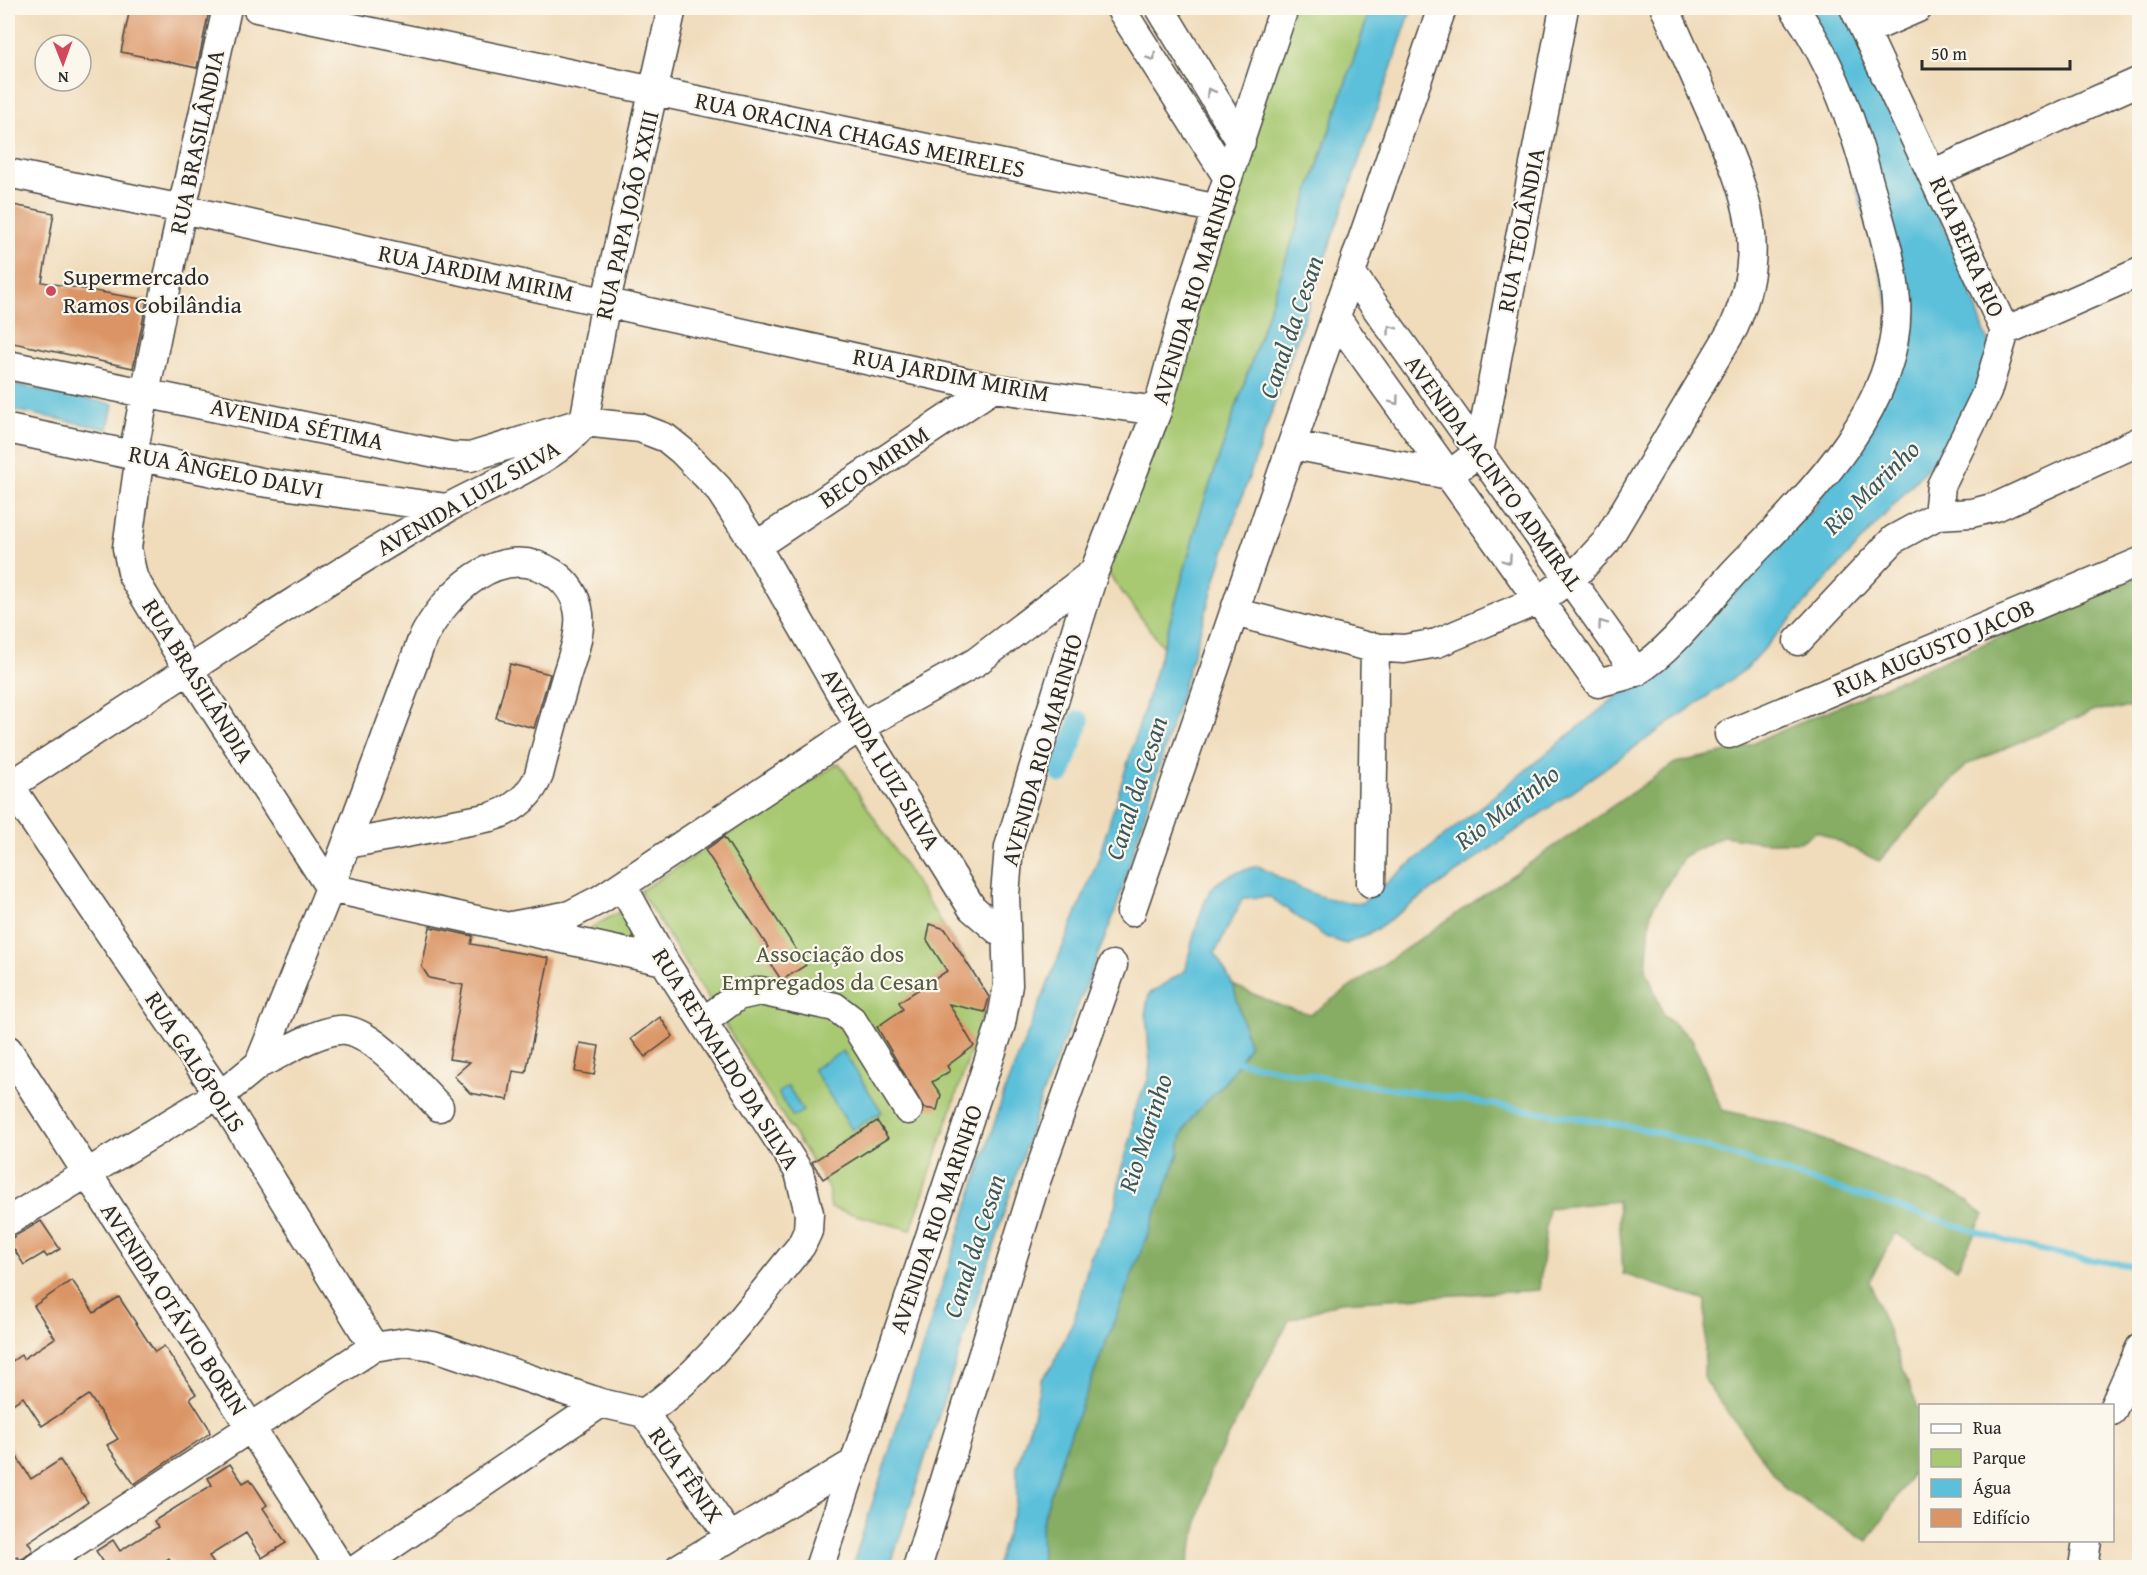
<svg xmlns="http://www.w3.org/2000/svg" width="2147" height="1575" viewBox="0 0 2147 1575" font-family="'Gentium Book Plus',serif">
<rect width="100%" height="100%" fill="#fbf7ec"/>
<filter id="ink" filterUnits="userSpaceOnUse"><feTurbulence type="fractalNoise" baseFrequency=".0167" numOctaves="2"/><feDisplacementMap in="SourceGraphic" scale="12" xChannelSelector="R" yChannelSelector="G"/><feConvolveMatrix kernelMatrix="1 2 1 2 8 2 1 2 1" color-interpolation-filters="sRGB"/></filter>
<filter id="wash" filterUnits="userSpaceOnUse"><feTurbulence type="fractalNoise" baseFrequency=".008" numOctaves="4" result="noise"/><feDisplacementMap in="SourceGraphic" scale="24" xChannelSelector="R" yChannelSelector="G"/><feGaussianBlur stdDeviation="1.35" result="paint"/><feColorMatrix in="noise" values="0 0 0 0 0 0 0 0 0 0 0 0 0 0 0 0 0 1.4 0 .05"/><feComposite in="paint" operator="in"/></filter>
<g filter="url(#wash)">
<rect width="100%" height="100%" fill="#f0dcbb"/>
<path fill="#a8c972" stroke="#6a7a4e" stroke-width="1.5" d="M1293 8H1371L1200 514 1163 647 1105 569Z
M839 763 989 997 911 1230 831 1208 828 1187 640 891Z
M622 910 643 946 581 934Z"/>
<path fill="#86ad64" stroke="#586c48" stroke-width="1.5" d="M2139 577V707L2095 710 1966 765 1879 861 1817 831 1800 842H1764L1723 836 1684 856 1651 911 1646 969 1664 1016 1692 1039 1722 1110 1787 1125 1961 1196 1984 1215 1957 1269 1896 1234 1869 1281 1920 1413V1462L1868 1541 1786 1490 1704 1380 1706 1301 1623 1274 1618 1201 1548 1208 1539 1290 1340 1302 1289 1320 1210 1472 1187 1567H1042L1041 1525 1064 1451 1179 1153C1179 1121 1206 1105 1225 1082 1234 1071 1241 1058 1249 1046L1233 985 1281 1006 1311 1014 1675 763 1737 750Z"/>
<path fill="#5cc0da" stroke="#447682" stroke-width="1.5" d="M1371 8H1412L1232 526 1115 912 1041 1098 890 1567H852L1006 1087 1098 860 1163 647 1200 514Z
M1807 8H1847L1965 275 1988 342V372L1953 439 1746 669 1372 932 1346 944 1326 937 1270 897 1243 898 1215 953 1233 985 1249 1046C1241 1058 1234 1071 1225 1082 1206 1105 1179 1121 1179 1153L1064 1451 1041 1525 1042 1567 996 1568 1017 1501V1466L1033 1416 1041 1380 1052 1366 1075 1317 1090 1258 1108 1225 1115 1207 1121 1170 1132 1135 1133 1113 1148 1080 1150 1065 1146 1010 1149 994 1186 970C1189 952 1202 898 1215 885 1227 874 1243 871 1258 866 1298 887 1316 901 1362 903L1622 692 1816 506 1902 354Z
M8 383 113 404 108 429 8 409Z
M843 1051 882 1112 852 1130 813 1069Z
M788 1086 803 1111 793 1117 778 1093Z"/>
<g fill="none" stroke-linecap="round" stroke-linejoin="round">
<path stroke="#5cc0da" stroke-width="6" d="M1233 1060 1294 1073 1628 1126 1660 1133 2019 1245 2073 1257 2140 1267"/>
<path stroke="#5cc0da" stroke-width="21" d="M1061 773 1079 721"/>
</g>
<g id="blocks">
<path fill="#db9465" d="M130 8H192L209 11 197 68 121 52Z
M8 204 54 213 42 282 147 300 133 368 8 342Z
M510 664 550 674 534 728 496 718Z
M724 837 806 965 784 979 780 978 762 951 768 947 705 850Z
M930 924 945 929 989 997 985 1012 949 1004 974 1046 947 1066 950 1071 932 1082 941 1095 937 1110 924 1108 877 1027 903 1009 899 1002 947 971 927 940Z
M430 927 473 936 471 944 549 958 526 1073 513 1071 508 1100 470 1093 454 1076 470 1062 449 1059 463 985 429 978 422 967Z
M660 1017 673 1036 645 1057 631 1039Z
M580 1043 599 1046 594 1075 575 1072Z
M877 1121 888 1138 823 1179 812 1162Z
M41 1221 60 1249 47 1257 44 1253 24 1265 8 1240Z
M72 1280 94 1313 119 1297 155 1352 164 1346 196 1394 190 1398 208 1426 210 1433 134 1484 107 1445 118 1439 89 1395 42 1426 23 1397 8 1407V1364L21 1355 23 1359 55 1338 34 1306Z
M8 1443 31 1479 60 1460 88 1502 28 1542 33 1550 24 1558 19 1560 17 1556 8 1562Z
M230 1464 243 1483 250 1479 267 1505 263 1508 286 1543 262 1558 246 1533 209 1556 216 1568H175L169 1558 155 1568H93L103 1561 96 1551 113 1540 120 1551 158 1527 154 1521 212 1485 208 1478Z"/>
</g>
</g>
<g filter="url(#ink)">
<use href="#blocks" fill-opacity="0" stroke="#494641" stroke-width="1.5"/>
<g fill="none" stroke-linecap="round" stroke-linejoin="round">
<defs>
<path id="minor" d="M257 8 1218 209
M1120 8 1228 178
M1160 8 1241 142
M1854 8 2005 331 1987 392 1941 486 1938 515
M1865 31 1918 8
M8 173 182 209 993 388 1157 411
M1934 173 2140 81
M1352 274 1636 672
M1337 319 1598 683C1610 679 1627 677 1637 671 1676 647 1707 600 1739 567 1806 499 1903 405 1896 301 1893 262 1881 224 1870 186 1853 123 1832 61 1794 8
M2005 331 2140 272
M8 365 450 456 470 457 584 422 640 428 666 438 682 451 718 488 756 546 860 727 972 908 1006 937
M8 429 261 482 447 508
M1293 445 1449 475 1479 452 1564 8
M133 454 182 209 227 8
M140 455 127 548 133 577 188 669 330 888
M756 546 993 388
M1234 612 1369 647 1404 649 1437 643 1543 598 1576 574 1606 542 1734 327C1769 248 1747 195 1715 121 1698 83 1681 45 1665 8
M1798 641 1894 539 1938 515 1972 513 1996 507 2140 441
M1729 734 2140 562
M8 783 219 1094 374 1347
M8 787C153 694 297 596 446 509 484 487 561 459 584 422L606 301 672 8
M1371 883 1375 647
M330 888 664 961
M1131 912 1442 8
M511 926 570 915 601 899 860 727 976 662 1094 572
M704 1021 738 996 760 991 835 1007 852 1020 908 1110
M8 1050 341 1568
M259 1064C281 1054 315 1032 339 1030 370 1026 418 1086 439 1107
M8 1221 232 1086 259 1064 330 888 422 640C444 595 499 539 553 573 567 582 577 597 579 614 581 635 572 657 566 677 557 709 547 742 539 775 530 797 514 810 491 817L347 844
M2112 1411 2140 1348
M644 1413 729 1536
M36 1568 374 1347 406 1342 433 1346 601 1403 644 1413C708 1371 752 1304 801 1246L808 1231 809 1213 799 1172 664 961 622 885
M358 1568 601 1403
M679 1568 852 1464
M819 1568 1001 1024 1008 985 1005 895 1009 847 1094 572 1157 411 1187 301 1284 8
M917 1568 1036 1181 1113 965
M2083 1568 2087 1540"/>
</defs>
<use href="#minor" stroke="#494641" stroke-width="31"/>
<use href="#minor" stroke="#fff" stroke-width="28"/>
</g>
<defs><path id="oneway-chevron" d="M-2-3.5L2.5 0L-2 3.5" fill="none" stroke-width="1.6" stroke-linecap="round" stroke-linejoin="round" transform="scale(1.5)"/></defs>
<g stroke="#a0a0a0">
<use href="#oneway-chevron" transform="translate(1152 57) rotate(57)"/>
<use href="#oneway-chevron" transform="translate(1210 92) rotate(-121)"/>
<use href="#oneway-chevron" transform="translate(1391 329) rotate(-126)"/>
<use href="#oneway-chevron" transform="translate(1395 401) rotate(54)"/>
<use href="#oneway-chevron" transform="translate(1508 560) rotate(55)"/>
<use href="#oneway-chevron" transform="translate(1602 624) rotate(-126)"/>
</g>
</g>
<circle fill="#d1495b" stroke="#fbf7ec" stroke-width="2" cx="51" cy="291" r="6"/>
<g text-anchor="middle" stroke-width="4.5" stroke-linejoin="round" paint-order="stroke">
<g font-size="24" fill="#2b2b2b" stroke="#fbf7ec">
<text transform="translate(860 135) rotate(12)" y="8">RUA ORACINA CHAGAS MEIRELES</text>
<text transform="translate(197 142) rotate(-78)" y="8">RUA BRASILÂNDIA</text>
<text transform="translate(627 215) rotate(-77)" y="8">RUA PAPA JOÃO XXIII</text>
<text transform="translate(1521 230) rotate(-79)" y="8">RUA TEOLÂNDIA</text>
<text transform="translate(1967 247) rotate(66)" y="8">RUA BEIRA RIO</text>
<text transform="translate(476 273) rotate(12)" y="8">RUA JARDIM MIRIM</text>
<text transform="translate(1194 289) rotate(-73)" y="8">AVENIDA RIO MARINHO</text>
<text transform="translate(951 375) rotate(11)" y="8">RUA JARDIM MIRIM</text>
<text transform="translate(297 424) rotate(12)" y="8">AVENIDA SÉTIMA</text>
<text transform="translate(874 467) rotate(-34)" y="8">BECO MIRIM</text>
<text transform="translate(226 472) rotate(11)" y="8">RUA ÂNGELO DALVI</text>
<text transform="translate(1494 473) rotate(54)" y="8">AVENIDA JACINTO ADMIRAL</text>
<text transform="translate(468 498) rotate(-30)" y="8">AVENIDA LUIZ SILVA</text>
<text transform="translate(1934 648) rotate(-23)" y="8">RUA AUGUSTO JACOB</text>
<text transform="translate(198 681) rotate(58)" y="8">RUA BRASILÂNDIA</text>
<text transform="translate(1042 750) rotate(-74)" y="8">AVENIDA RIO MARINHO</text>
<text transform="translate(881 759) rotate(59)" y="8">AVENIDA LUIZ SILVA</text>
<text transform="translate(726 1059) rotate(58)" y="8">RUA REYNALDO DA SILVA</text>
<text transform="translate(195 1062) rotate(57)" y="8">RUA GALÓPOLIS</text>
<text transform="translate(936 1219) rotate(-71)" y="8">AVENIDA RIO MARINHO</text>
<text transform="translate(174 1309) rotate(57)" y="8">AVENIDA OTÁVIO BORIN</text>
<text transform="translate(686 1475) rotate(55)" y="8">RUA FÊNIX</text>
</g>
<g font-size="24" fill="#2b2b2b" stroke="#fbf7ec" text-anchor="start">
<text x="63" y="285">Supermercado<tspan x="63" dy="28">Ramos Cobilândia</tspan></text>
</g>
<g font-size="24" fill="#505a40" stroke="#fbf7ec">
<text x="830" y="962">Associação dos<tspan x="830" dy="28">Empregados da Cesan</tspan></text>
</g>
<g font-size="26" font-style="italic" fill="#3a5860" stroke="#fbf7ec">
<text transform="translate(1291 327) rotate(-71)" y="9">Canal da Cesan</text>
<text transform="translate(1871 487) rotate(-44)" y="9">Rio Marinho</text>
<text transform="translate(1136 788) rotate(-72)" y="9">Canal da Cesan</text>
<text transform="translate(1507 807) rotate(-37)" y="9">Rio Marinho</text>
<text transform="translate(1145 1133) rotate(-72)" y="9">Rio Marinho</text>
<text transform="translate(974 1246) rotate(-72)" y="9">Canal da Cesan</text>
</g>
</g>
<rect width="2147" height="1575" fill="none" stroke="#fbf7ec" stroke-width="30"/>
<rect x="1919" y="1404" width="195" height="138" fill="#fbf7ec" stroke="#a8a59f" stroke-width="1.5"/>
<rect x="1931" y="1424" width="30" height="9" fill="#ffffff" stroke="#a8a59f" stroke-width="1.5"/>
<text x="1973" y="1434" font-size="18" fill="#2b2b2b">Rua</text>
<rect x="1931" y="1449" width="30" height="18" fill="#a8c972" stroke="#a8a59f" stroke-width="1.5"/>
<text x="1973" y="1464" font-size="18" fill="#2b2b2b">Parque</text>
<rect x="1931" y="1479" width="30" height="18" fill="#5cc0da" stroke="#a8a59f" stroke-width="1.5"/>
<text x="1973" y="1494" font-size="18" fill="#2b2b2b">Água</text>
<rect x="1931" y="1509" width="30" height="18" fill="#db9465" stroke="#a8a59f" stroke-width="1.5"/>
<text x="1973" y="1524" font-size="18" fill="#2b2b2b">Edifício</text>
<g transform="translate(63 63) rotate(179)"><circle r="28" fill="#fbf7ec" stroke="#a8a59f" stroke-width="1.5"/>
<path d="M0-4.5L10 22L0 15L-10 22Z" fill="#d1495b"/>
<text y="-9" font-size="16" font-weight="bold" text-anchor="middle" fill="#2b2b2b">N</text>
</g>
<path d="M1922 60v9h148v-9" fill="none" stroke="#2b2b2b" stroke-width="3"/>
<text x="1931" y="60" font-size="18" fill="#2b2b2b" stroke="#fbf7ec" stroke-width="4.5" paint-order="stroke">50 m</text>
</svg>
